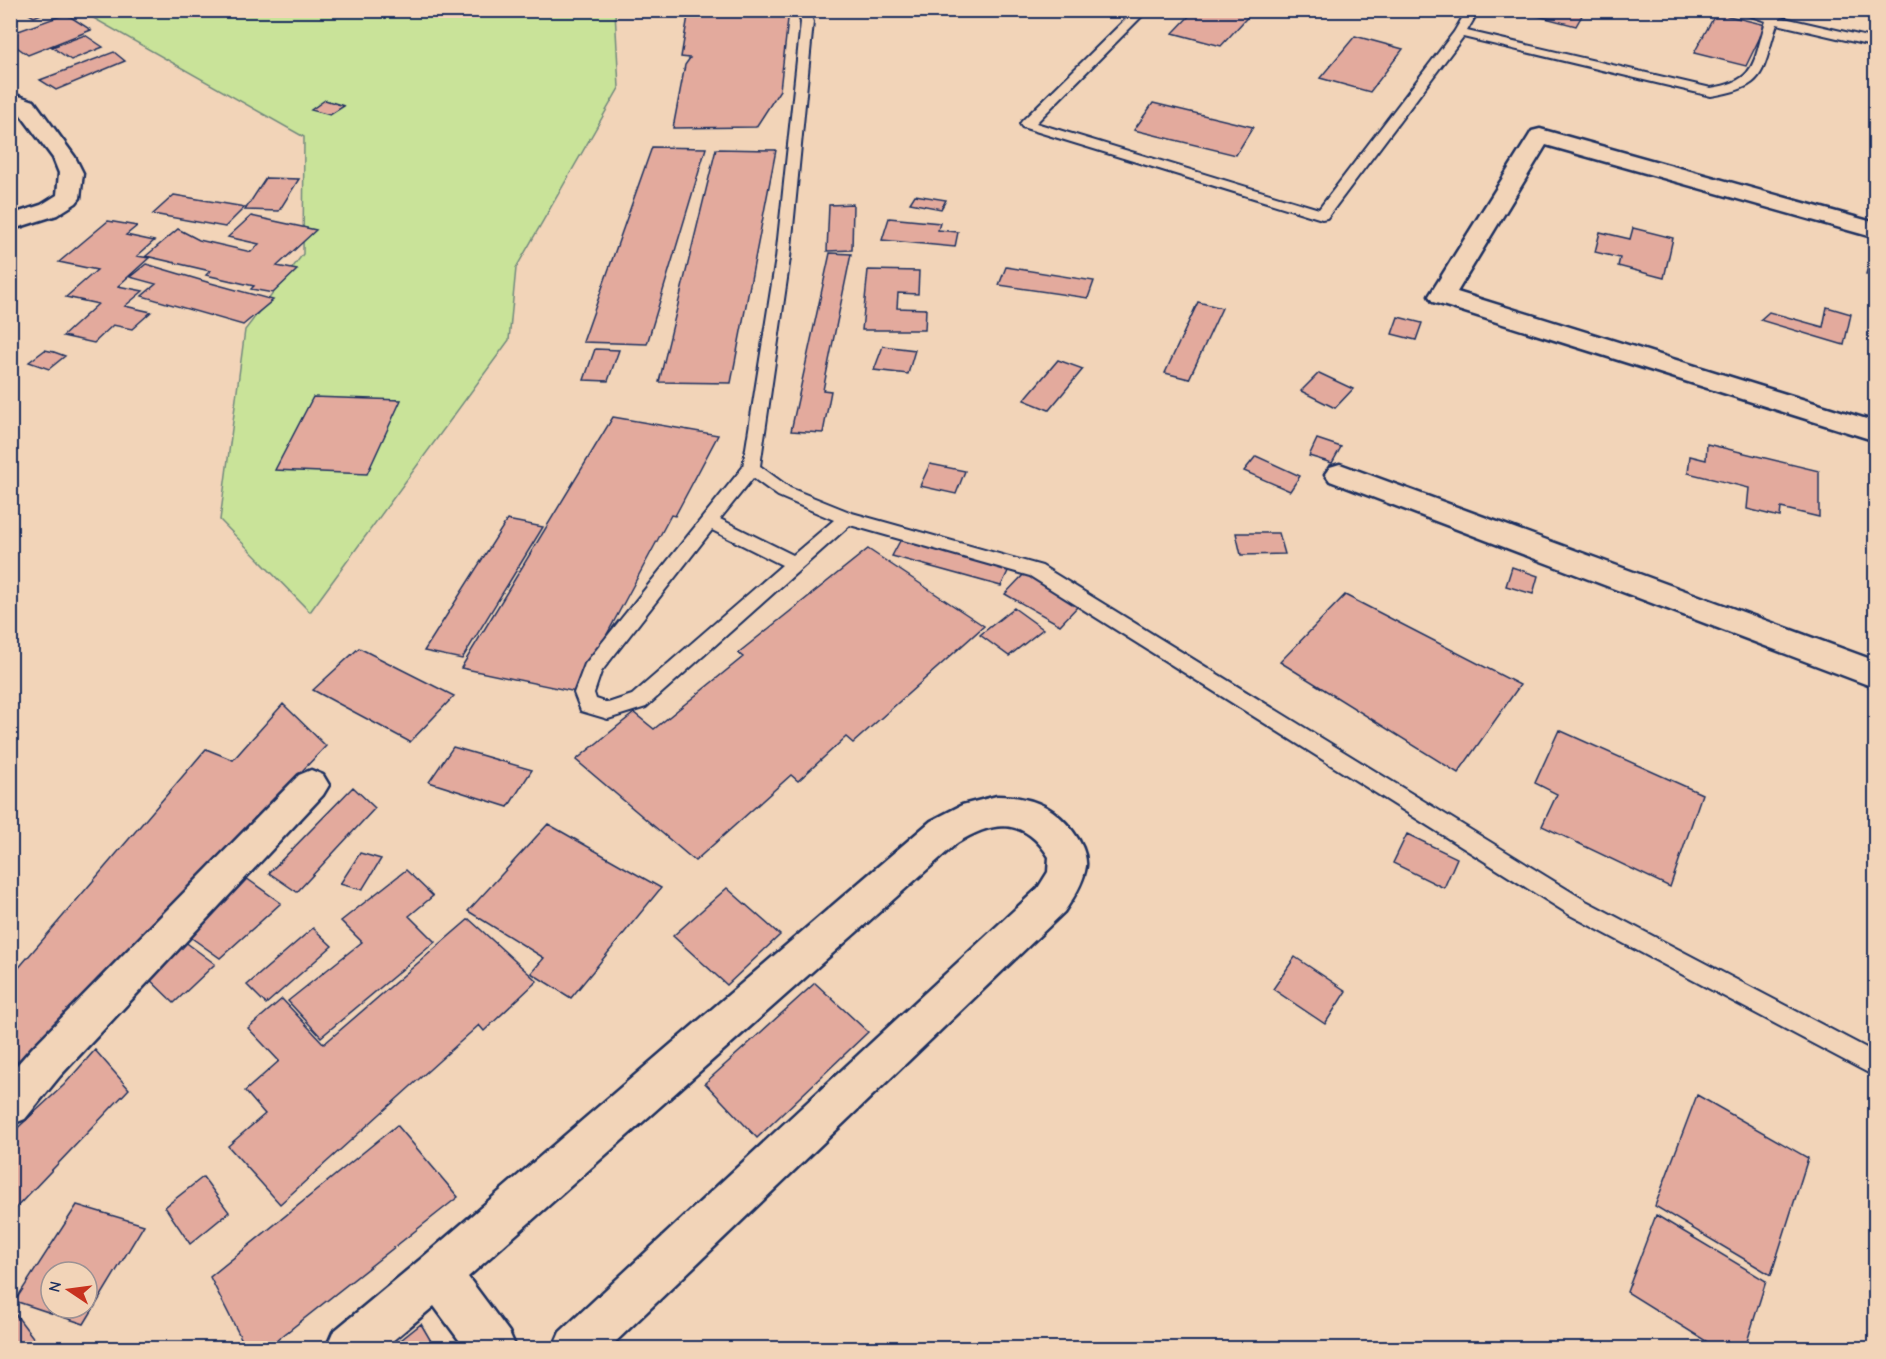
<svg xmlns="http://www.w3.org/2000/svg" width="1886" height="1359" viewBox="0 0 1886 1359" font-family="'Comic Neue',sans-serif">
<rect width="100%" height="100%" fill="#f2d4b8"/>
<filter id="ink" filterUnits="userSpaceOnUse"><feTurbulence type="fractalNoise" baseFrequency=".0167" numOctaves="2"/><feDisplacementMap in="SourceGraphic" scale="12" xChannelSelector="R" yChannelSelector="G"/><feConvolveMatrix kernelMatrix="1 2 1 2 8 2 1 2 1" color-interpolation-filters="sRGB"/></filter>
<g filter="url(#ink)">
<path fill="#c9e399" stroke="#72897c" stroke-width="1.5" d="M81 11H615L619 88 516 268 509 340 310 612 220 520 245 330 303 254 304 137Z"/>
<path fill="#e3aa9d" stroke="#1b2f5e" stroke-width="1.5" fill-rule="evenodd" d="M22 10H51L34 17Z
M689 10H789L780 90 756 127 673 128 685 65 690 58 681 57Z
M1195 10H1254L1221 46 1173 33Z
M1528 10H1585L1576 26 1526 13Z
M1716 13 1766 25 1746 66 1694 53Z
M66 14 91 30 28 55 10 42V34Z
M85 35 103 47 71 60 52 47Z
M1355 36 1403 49 1370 92 1320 78Z
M114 52 125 61 56 90 40 80Z
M325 100 344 106 330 115 311 110Z
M1153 103 1253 127 1236 155 1134 130Z
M652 147 706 148 647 344 583 342Z
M716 149 776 150 731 383 659 382Z
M266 178 299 179 279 211 245 210Z
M174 195 245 207 225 227 153 214Z
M915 195 946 200 941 209 910 203Z
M853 204 852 250 827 251 829 205Z
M251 216 316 230 277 266 297 270 273 293 251 289 254 286 206 275 210 271 146 256 178 229 199 240 251 252 259 244 228 237Z
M889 218 940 223 938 230 958 232 955 247 882 240Z
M108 221 137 226 126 235 154 241 137 256 149 258 118 286 143 291 125 306 151 312 132 329 113 325 94 343 63 336 98 304 66 297 97 270 59 262Z
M1633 228 1673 238 1664 278 1618 266 1620 258 1595 252 1600 232 1630 239Z
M1873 250 1876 251V276L1866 274Z
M830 253 851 254 823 390 831 391 823 433 791 431Z
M146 264 207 282 273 300 243 325 142 296 156 284 130 277Z
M1006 267 1094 281 1088 298 999 285Z
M868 270 919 271 918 294 898 293 897 308 926 309 925 330H862Z
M1198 302 1222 308 1189 379 1165 373Z
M1827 307 1851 314 1844 345 1760 320 1769 312 1823 327Z
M1398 317 1422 323 1416 340 1392 334Z
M883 346 915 350 908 374 874 370Z
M595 349 619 350 608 381 584 380Z
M45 350 54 352 65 356 49 369 29 362Z
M1058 360 1083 369 1049 410 1024 400Z
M1319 373 1353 389 1335 408 1301 391Z
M313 397 401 400 367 474 275 470Z
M613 417 718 435 675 516 671 515 576 692 461 668Z
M1317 439 1341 447 1332 463 1309 456Z
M1707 444 1819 471V517L1781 508 1780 517 1747 509 1749 488 1688 473 1690 456 1706 460Z
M1256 456 1300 476 1290 491 1244 471Z
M930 464 965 471 956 494 920 486Z
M507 520 543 527 462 659 424 651Z
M1236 533H1279L1285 554 1241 555Z
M901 539 1010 567 1001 586 892 556Z
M868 549 984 626 853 743 846 737 798 781 791 775 695 861 576 760 634 713 654 729 743 657 738 653Z
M1512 567 1538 576 1533 594 1506 586Z
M1025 573 1079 605 1060 625 1005 594Z
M1345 595 1520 685 1458 773 1280 662Z
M1014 608 1043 629 1009 656 980 635Z
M359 648 454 696 410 742 313 690Z
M283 704 326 746 10 1076V978L206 749 233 760Z
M1559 730 1702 794 1670 887 1542 826 1557 794 1535 783Z
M453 747 532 770 508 807 429 782Z
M353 787 375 808 297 892 269 873Z
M548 824 661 888 571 998 531 973 544 958 468 911Z
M1407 834 1457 858 1444 888 1393 863Z
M360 853 381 859 362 890 340 884Z
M406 870 433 896 409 916 435 942 321 1037 288 1001 362 942 341 921Z
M239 873 281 903 220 958 179 929Z
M727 888 780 935 727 985 673 936Z
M469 919 537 981 484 1031 479 1025 280 1204 228 1146 265 1114 245 1091 279 1061 248 1028 282 999 324 1044Z
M313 928 332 946 266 1004 247 985Z
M180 938 215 964 174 1003 143 973Z
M1295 957 1346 991 1325 1024 1273 989Z
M815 983 868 1032 757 1138 705 1083Z
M95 1050 129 1089 10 1214V1135L64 1085Z
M1697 1095 1808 1158 1771 1275 1655 1206Z
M397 1125 458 1197 267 1348H246L210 1277Z
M203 1177 229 1212 190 1244 165 1207Z
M77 1205 144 1225 84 1324 15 1301ZM51 1272H87V1308H51Z
M1656 1215 1766 1281 1745 1348H1717L1627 1292Z
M10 1307 41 1348H10Z
M421 1324 435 1348H391Z"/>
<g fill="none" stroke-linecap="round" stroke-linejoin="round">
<defs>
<path id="service" d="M797 10H809L813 22 790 258 760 466 790 488 852 513 1042 566 1586 901 1876 1053V1077L1570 915 1030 576 850 525 646 707 608 719 581 711 574 693 585 664 743 467 776 258 801 22ZM753 478 778 496 834 520 793 555 720 519ZM712 530 782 565 632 695 608 703 596 699 594 693 601 672Z
M1135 10H1148L1036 123 1319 209 1454 32 1467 10H1479L1467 31 1711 88C1758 81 1753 61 1766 21L1733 10H1755L1770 14 1772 10H1784L1780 17 1876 39V47L1777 24C1761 73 1768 87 1711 96L1463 37 1327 218 1322 219 1022 127 1020 124 1022 121Z"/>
<path id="minor" d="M10 93 34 101 75 157 83 173 80 198 76 203 57 215 10 230V215L41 205 57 195 59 173 53 158 18 111 10 107Z
M1540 129 1876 223V238L1546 145 1457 292 1876 422V441L1433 302 1429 296 1529 136 1532 131Z
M1340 464 1876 661V688L1330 481 1325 474 1330 467Z
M311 770 323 775 329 785 323 795 60 1076 25 1119 10 1125V1073L32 1048 299 775Z
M997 796C1014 796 1031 799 1046 807 1064 817 1088 844 1086 866 1084 882 1073 899 1064 912L609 1348H553L560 1332 1038 888 1048 872 1049 857C1024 817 993 820 957 843L468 1277 509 1332 516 1348H465L434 1306 384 1348H326L333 1332 422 1258 931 821 962 805Z"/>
</defs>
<use href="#service" stroke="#1b2f5e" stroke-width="4"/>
<use href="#minor" stroke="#1b2f5e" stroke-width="5"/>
<use href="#service" fill="#f2d4b8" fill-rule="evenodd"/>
<use href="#minor" fill="#f2d4b8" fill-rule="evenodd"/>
</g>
</g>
<rect width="1886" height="1359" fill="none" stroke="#f2d4b8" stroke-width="36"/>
<rect x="18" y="18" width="1850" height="1323" fill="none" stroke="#1b2f5e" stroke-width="2" filter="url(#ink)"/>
<g transform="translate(69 1290) rotate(283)"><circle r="28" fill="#f2d4b8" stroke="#9c9294" stroke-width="1.5"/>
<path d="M0-4.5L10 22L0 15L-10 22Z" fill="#c8321e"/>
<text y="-9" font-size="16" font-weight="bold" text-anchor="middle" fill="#1b2f5e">N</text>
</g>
</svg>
